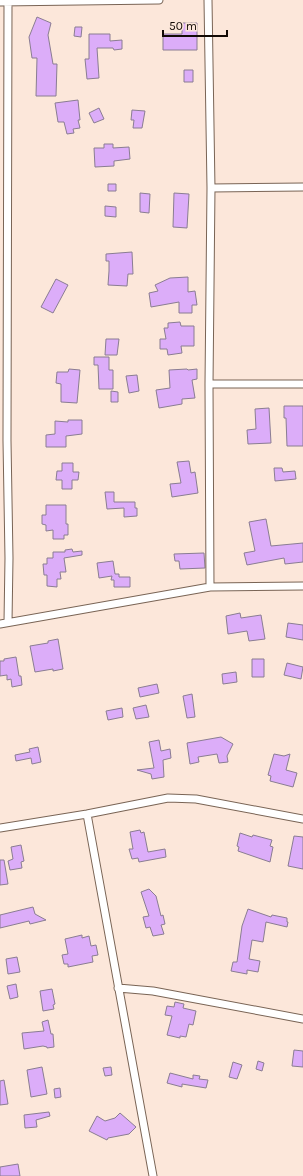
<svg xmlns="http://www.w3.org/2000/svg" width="303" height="1176" viewBox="0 0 303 1176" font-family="Karla,sans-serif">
<rect width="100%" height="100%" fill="#fce7da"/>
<path fill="#dcadf9" stroke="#8a7d92" d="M37 17 51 23 48 35 53 64H57L56 96H36L37 58H32L29 37Z
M182 23H197V50H163V34H182Z
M75 27H82L81 37 74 36Z
M89 34H110V41L122 40V49L114 50 113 48H97L99 78 87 79 85 59H89Z
M184 70H193V82H184Z
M78 100 80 120H78L80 128 73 129 74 133 67 134 64 122H58L55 103Z
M99 108 104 119 94 123 89 113Z
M132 110 145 111 142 128H133L134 120H131Z
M104 144H113V148L129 147 130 159 114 161V166L95 167 94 148H104Z
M108 184H116V191H108Z
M140 193 150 194 149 213 140 212Z
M174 193 189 194 187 228 173 227Z
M105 206 116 207V217L105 216Z
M132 252 133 274H128L127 286 108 285 109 271V261H106V254Z
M188 277V292L195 291 197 305H192V313H179V302L151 307 149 293 158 291 155 285 170 278Z
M56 279 68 285 53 313 41 307Z
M180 322 181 326H194V346H181L182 353 168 355 167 349H160V339H166L164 328H168V323Z
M106 339H119L117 355H105Z
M94 357H109V370H113V389H99L98 365H94Z
M69 369 80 370 77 403 61 402V384L56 383 57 372H68Z
M187 369 188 370 197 369V379L192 380 195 398 182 399V404L159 408 156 390 170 388 169 370Z
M137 375 139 391 129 393 126 376Z
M111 391 118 392V402H111Z
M284 406H303V446H287L286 418H284Z
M269 408 271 443 248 444 247 430 256 429 255 409Z
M68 420H82V434L66 436V447H46V435L55 434V421L68 422Z
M189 461 191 473 195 472 198 493 172 497 170 484 181 483 177 462Z
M62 463H73V472H79L78 480H72V489H62V480H56L57 471H62Z
M274 468H282L283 472 295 471 296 479 275 481Z
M105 492H114V502H135V508H137V516L124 517V508L107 509Z
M46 505H66V524H68V535H64V539H53V530L46 531V525L42 524V515H46Z
M266 519 271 546 303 543V562L285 564 284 558 247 565 244 553 255 551 249 522Z
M72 549 73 552 82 551V555L64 558 66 572H60L61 579H57V587L47 586V575H44L43 564H47V558H53V552H65V550Z
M204 553 205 568 180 569 179 561H175L174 554Z
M113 561 115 574H119V577H130V587H114V580H111L112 576 99 578 97 563Z
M240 613 241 618 261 615 265 639 249 641 247 631 228 634 226 616Z
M288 623 303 625V640L286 637Z
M58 639 63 669 53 671V669L35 672 30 646 48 643V641Z
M16 657 19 676H21L22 685 12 687 11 679 7 680V675L0 676V661H4V659Z
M252 659H264V677H252Z
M287 663 303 667 301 679 284 675Z
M236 672 237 682 223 684 222 674Z
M157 684 159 693 140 697 138 688Z
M192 694 195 717 187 718 183 696Z
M146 705 149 717 136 719 133 708Z
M122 708 123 717 108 720 106 711Z
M221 737 233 744 227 756 228 762 219 763 217 754 198 757 199 762 190 764 187 743Z
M159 740 161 751 170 749 171 758 163 760 164 777 152 779 151 774 137 770 154 768 149 742Z
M38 747 41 762 32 764 31 758 16 761 15 755 30 752 29 749Z
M274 754 284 756 290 754 286 770 297 773 293 787 270 781 271 776 268 775Z
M140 830 141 833 144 832 148 852 165 849 166 857 139 862 138 858 132 859 129 849H133L130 832Z
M240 833 252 837 253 835 272 840 270 846 273 847 270 862 238 851 239 847 237 846Z
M294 836 303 837V869L288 866Z
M21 845 24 861 21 862 22 868 10 870 8 861 13 859 11 847Z
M0 860H4L8 884 0 885Z
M149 889 156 896 161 916 163 915 165 924 161 925 164 934 153 936 150 927 146 928 143 917 149 916 141 892Z
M33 907 35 914 46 920 30 924 29 921 0 928V915Z
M248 909 271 917 272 915 287 918V922H288L287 927 266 922 263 942 252 940 249 959 260 961 258 972 247 970V974L231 971 233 962H237L242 926Z
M82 935V938L89 936 91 946 96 945 98 955 92 956 93 962 68 967V964H64L62 955 68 954 65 939Z
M17 957 20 972 8 974 6 959Z
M16 984 18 997 10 999 7 986Z
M52 989 55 1004 53 1005 54 1009 43 1011 40 991Z
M175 1002 184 1004 183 1008 196 1011 193 1025 189 1024 186 1037 180 1036V1038L167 1035 172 1016 165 1015 167 1006 174 1007Z
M48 1020 51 1034H53L54 1047 47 1048V1047L43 1046 24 1049 22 1033 44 1031 42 1022Z
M294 1050 303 1051V1067L292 1066Z
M258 1061 264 1063 262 1071 256 1069Z
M233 1062 242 1065 237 1079 229 1077Z
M42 1067 47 1094 31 1097 27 1070Z
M111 1067 112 1075 105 1076 103 1068Z
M170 1073 193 1079V1075L200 1076 199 1079 208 1080 206 1088 182 1084V1087L167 1083Z
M4 1080 8 1104 0 1105V1081Z
M60 1088 61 1097 55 1098 54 1089Z
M49 1112 50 1116 36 1120 37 1127 25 1128 24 1115Z
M120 1113 136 1127 129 1134 108 1138 107 1140 89 1131 97 1116 105 1121 115 1118Z
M18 1164 20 1176H0V1167Z"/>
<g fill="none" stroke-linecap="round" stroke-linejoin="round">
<defs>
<path id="minor" d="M208 0 211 188 209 384 210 587
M0 2 159 0
M211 188 303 187
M209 384H303
M8 622 9 558 7 441 8 2
M0 624 210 587 303 586
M87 814 153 1176
M0 828 87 814 168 798 196 799 303 819
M118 988 153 991 303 1019"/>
</defs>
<use href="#minor" stroke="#796455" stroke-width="9"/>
<use href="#minor" stroke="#fff" stroke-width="7"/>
</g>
<path d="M163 30v6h64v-6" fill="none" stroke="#120a05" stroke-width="2"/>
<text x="169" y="30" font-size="12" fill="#120a05" stroke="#fce7da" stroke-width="3" paint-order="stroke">50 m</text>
</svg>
